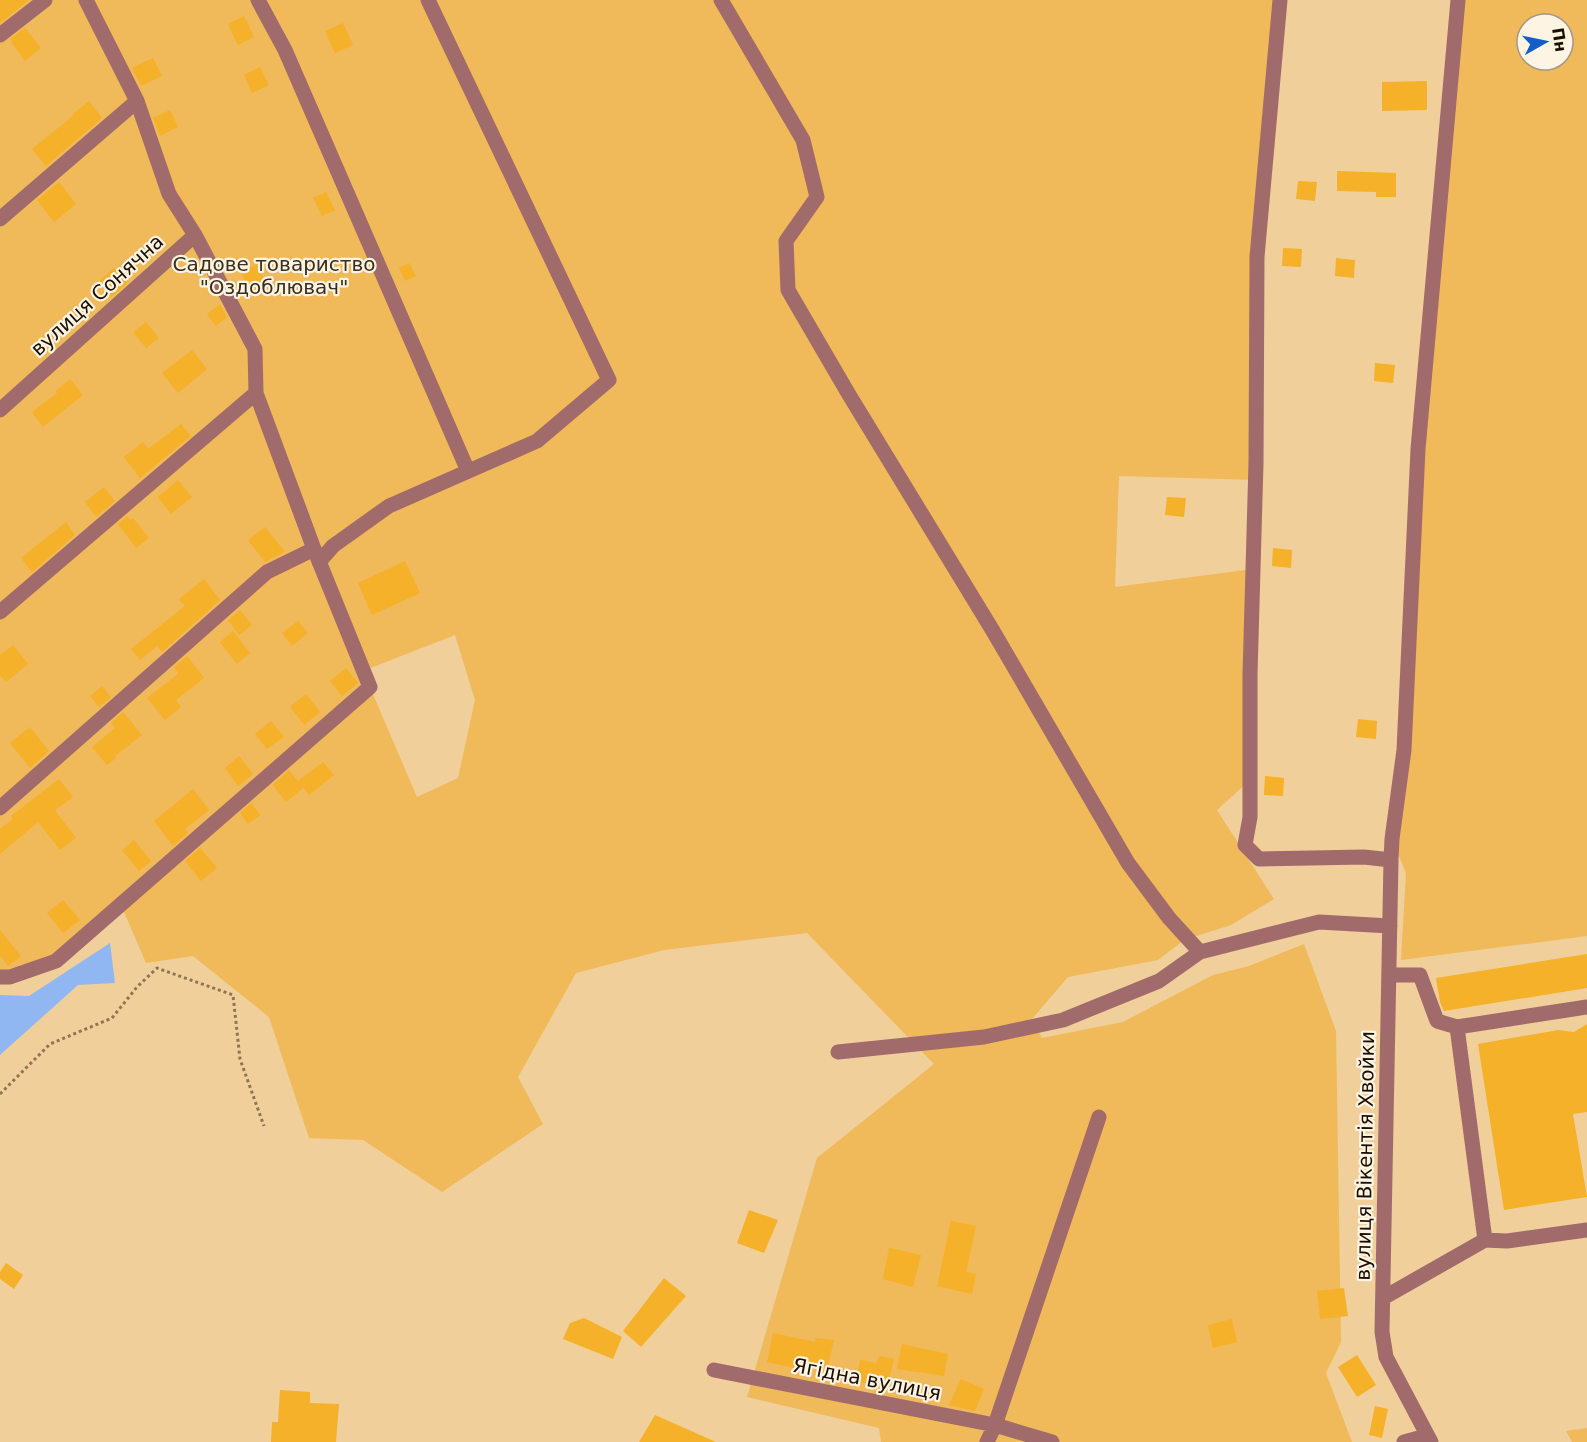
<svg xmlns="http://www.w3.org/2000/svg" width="1587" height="1442" viewBox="0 0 1587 1442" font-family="'DejaVu Sans',sans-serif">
<rect width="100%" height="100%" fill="#f0cf9a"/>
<path fill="#f0b95a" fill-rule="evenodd" d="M0 0H1280L1257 257 1256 480 1119 476 1115 587 1253 569 1250 780 1217 810 1274 899 1231 925 1184 940 1158 960 1068 977 1032 1019 1042 1038 1123 1022 1213 975 1249 966 1304 944 1336 1031 1341 1342 1326 1373 1352 1442H881L879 1428 747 1397 817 1158 934 1064 807 933 664 950 576 973 518 1077 543 1124 442 1192 363 1140 309 1138 269 1017 193 956 146 963 121 905 56 961 0 977ZM455 635 475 700 458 778 417 797 363 671Z
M1458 0H1587V936L1401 960 1406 873 1392 839 1418 449ZM1527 24H1563V60H1527Z
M1587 1428V1442H1572L1566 1431Z"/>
<path fill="#91b7f2" d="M110 943 115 983 78 985 0 1055V995L29 996Z"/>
<path fill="#f4b129" d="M0 0H29L0 23Z
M244 16 254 37 238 45 228 24Z
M343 23 353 45 335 53 325 31Z
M25 28 41 48 25 61 11 42 12 41 10 39Z
M153 58 162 76 141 86 132 68Z
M260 67 269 85 252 93 244 75Z
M1427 81V110L1382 111V82Z
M89 101 102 118 46 166 32 149 74 115 73 114Z
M170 110 178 127 160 136 153 118Z
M1337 171 1396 173V197H1376V192L1337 191Z
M1298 181 1317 182 1315 201 1296 199Z
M59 182 76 204 54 222 37 200Z
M326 192 335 210 322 216 313 198Z
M1283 248 1302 249 1301 267 1282 266Z
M1336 258 1355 260 1354 278 1335 276Z
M409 263 416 276 405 281 399 268Z
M257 264 267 285 250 293 241 272Z
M114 268 127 283 111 297 99 281Z
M220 304 227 317 216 326 207 314Z
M146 322 159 338 146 348 133 332Z
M192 350 207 369 178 393 162 373Z
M1375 363 1395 365 1393 383 1374 381Z
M70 379 83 395 43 427 32 412 57 393 56 391Z
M181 424 191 436 140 478 124 457 143 442 148 449Z
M178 480 192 497 171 514 158 497Z
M104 487 115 501 96 517 85 502Z
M1167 497 1186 498 1184 517 1165 515Z
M127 516 130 520 133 518 149 538 136 548 118 524Z
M66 522 75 535 32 572 21 558Z
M265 527 285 552 265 562 248 540Z
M1273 548 1292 550 1291 568 1272 566Z
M405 561 420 593 372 615 358 583Z
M204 579 220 600 162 652 157 646 140 660 131 649 185 606 179 599Z
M240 610 252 625 239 635 228 620Z
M298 621 308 633 292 646 282 633Z
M233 631 250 653 237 664 220 642Z
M13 645 28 664 6 682 0 675V655Z
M187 656 204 678 176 700 181 707 165 720 147 698 178 674V673L174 667Z
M346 668 358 683 342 696 330 681Z
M102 686 111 697 99 707 90 696Z
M306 694 320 712 304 725 290 707Z
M123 712 142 735 115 756 116 758 107 765 92 747 115 728 111 723Z
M1358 719 1377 721 1376 739 1356 737Z
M271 721 284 737 267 749 255 734Z
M30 727 49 751 30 768 10 743Z
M239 756 253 774 238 786 225 768Z
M323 762 334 775 309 795 298 781Z
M289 770 303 788 286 802 273 785Z
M1265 776 1284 778 1283 796 1264 795Z
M59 779 73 797 55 810 76 838 60 850 38 822 0 854V829L13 819 11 816Z
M193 789 209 810 185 829 188 833 173 846 154 821Z
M251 803 260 815 248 824 240 813Z
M134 840 151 861 139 871 122 850Z
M200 848 217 868 201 881 185 861Z
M63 900 80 920 63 933 47 913Z
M0 930 21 956 8 966 0 955Z
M1587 954V988L1444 1011 1440 1002 1436 978Z
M1587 1024V1112L1573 1114 1587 1197 1504 1210 1478 1044 1558 1030 1574 1032Z
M749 1210 778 1220 764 1253 737 1243Z
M951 1221 976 1226 966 1272 976 1274 972 1294 937 1286Z
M889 1248 921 1255 913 1287 883 1279Z
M6 1263 23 1275 14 1289 0 1279V1272Z
M664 1278 686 1296 641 1347 623 1331Z
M1344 1288 1348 1316 1320 1319 1317 1291Z
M584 1318 622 1337 613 1359 563 1339 570 1323Z
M1232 1319 1237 1342 1213 1348 1208 1325Z
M773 1333 815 1342 816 1338 834 1340 827 1369 800 1366 799 1369 767 1362Z
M902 1344 948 1354 944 1376 897 1369Z
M1357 1355 1376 1385 1357 1397 1338 1367Z
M879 1356 894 1359 887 1387 856 1381 860 1360 876 1363Z
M961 1379 984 1389 975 1411 949 1405Z
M280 1390 310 1392V1403L339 1404 336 1442H271L272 1422H278Z
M1375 1406 1388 1409 1382 1438 1369 1435Z
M655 1415 716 1442H639Z"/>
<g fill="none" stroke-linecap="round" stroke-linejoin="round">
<path stroke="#8d7653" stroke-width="3" stroke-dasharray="3 3" stroke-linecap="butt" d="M0 1094 50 1044 112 1018 137 987 157 968 233 995 240 1059 264 1126"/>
<path stroke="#a26b6b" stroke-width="15" d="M258 0 285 50 468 471
M721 0 803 140 817 197 786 241 788 290 848 393 993 631 1128 863 1169 918 1200 952 1319 922 1390 926
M1280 0 1257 257 1256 463 1250 675V817L1245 845 1259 859 1364 857 1391 860
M0 35 45 0
M0 219 137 101
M0 410 195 235
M319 562 333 546 389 506 537 441 609 380 428 0
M0 612 256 393
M0 808 267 572 314 549
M1389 975H1420L1437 1021 1457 1027
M0 977H10L56 961 370 687 314 549 256 393 255 349 195 235 169 194 137 101 86 0
M838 1052 984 1037 1063 1020 1159 981 1200 952
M1485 1240 1457 1027 1587 1007
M1383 1298 1485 1240 1507 1241 1587 1230
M714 1370 995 1425 987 1442
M1052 1442 995 1425 1099 1117
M1404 1442 1426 1436
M1431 1442 1386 1357 1382 1332 1391 860 1392 839 1404 750 1418 449 1458 0"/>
</g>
<g text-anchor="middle" stroke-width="4.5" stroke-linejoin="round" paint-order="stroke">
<g font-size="20" fill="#3b2f1b" stroke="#fef4e4">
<text x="274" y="271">Садове товариство<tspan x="274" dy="23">"Оздоблювач"</tspan></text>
</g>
<g font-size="20" fill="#1a0f00" stroke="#fef4e4">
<text transform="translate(97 295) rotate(-42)" y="7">вулиця Сонячна</text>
<text transform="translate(1365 1156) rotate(-89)" y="7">вулиця Вікентія Хвойки</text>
<text transform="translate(867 1379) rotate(11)" y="7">Ягідна вулиця</text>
</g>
</g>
<g transform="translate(1545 42) rotate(81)"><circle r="28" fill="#fef4e4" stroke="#a39889" stroke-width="1.5"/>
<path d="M0-4.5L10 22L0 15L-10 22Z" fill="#145cc7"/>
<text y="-9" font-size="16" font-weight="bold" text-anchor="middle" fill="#1a0f00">Пн</text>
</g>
</svg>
